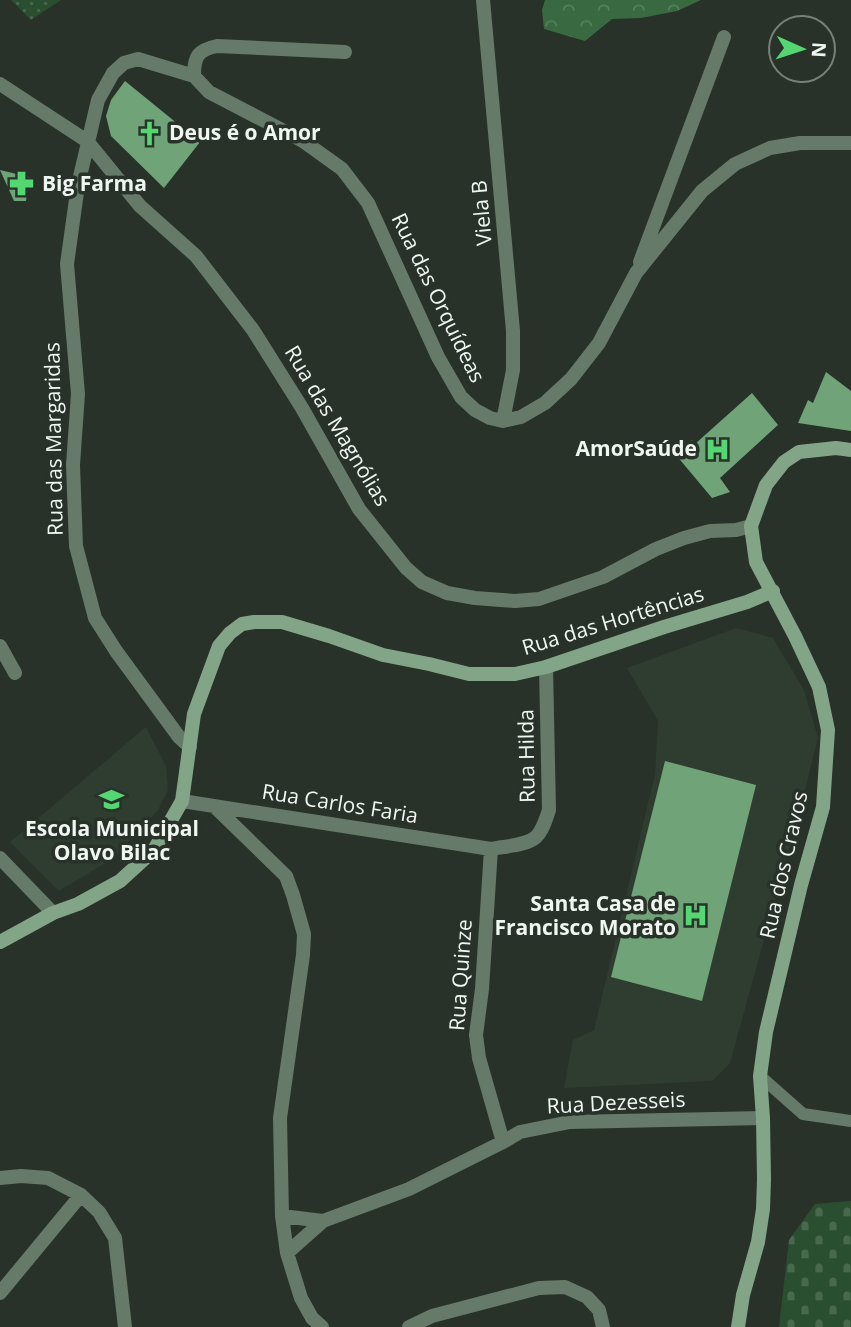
<svg xmlns="http://www.w3.org/2000/svg" width="851" height="1327" viewBox="0 0 851 1327" font-family="'Open Sans',sans-serif">
<defs>
<pattern id="grass-dots" width="8" height="8" patternUnits="userSpaceOnUse" patternTransform="scale(1.75)"><rect width="8" height="8" fill="#2a4f30"/><path d="M2 2h.1M6 6h.1" fill="none" stroke="#49694e" stroke-width="1.8" stroke-linecap="round"/></pattern>
<pattern id="forest-crowns" width="20" height="18" patternUnits="userSpaceOnUse" patternTransform="scale(1.75)"><rect width="20" height="18" fill="#386941"/><path d="M2 6a3 3 0 1 1 6 0M12 15a3 3 0 1 1 6 0" fill="none" stroke="#557f5d"/></pattern>
<pattern id="cemetery-stones" width="16" height="16" patternUnits="userSpaceOnUse" patternTransform="scale(1.75)"><rect width="16" height="16" fill="#2a4f30"/><path d="M2 7V4a2 2 0 0 1 4 0v3zM10 15v-3a2 2 0 0 1 4 0v3z" fill="#49694e"/></pattern>
</defs>
<rect width="100%" height="100%" fill="#283229"/>
<path fill="#2e3d30" d="M736 628 773 638 804 690 818 738 802 802 730 1063 712 1081 564 1088 573 1040 594 1030 655 774 658 721 627 668Z
M146 727 166 766 168 790 158 810 112 859 59 891 10 842Z"/>
<path fill="url(#grass-dots)" d="M11 0H61L31 20Z"/>
<path fill="url(#forest-crowns)" d="M545 0H701L677 11 641 18 612 19 585 41 544 29 542 10Z"/>
<path fill="url(#cemetery-stones)" d="M851 1201V1327H779L789 1240 815 1204Z"/>
<path fill="#70a378" d="M125 81 200 142 164 188 111 136 106 116 111 100Z
M0 170 29 177 26 201H14Z
M826 372 851 391V431L798 423 808 400 813 403Z
M752 393 778 425 720 478 730 492 712 498 676 455 692 440 695 444Z
M665 761 756 785 702 1001 611 977Z"/>
<g fill="none" stroke-linecap="round" stroke-linejoin="round">
<path stroke="#657a68" stroke-width="12" d="M760 1076 803 1114 851 1121"/>
<path stroke="#657a68" stroke-width="14" d="M483 0 513 331V370L503 421
M194 76C194 56 198 50 217 46L345 52
M0 84 87 141 140 206 196 256 253 330 302 408 359 509 406 568 422 582 447 593 475 598 515 601 539 599 603 577 656 549 684 538 710 531 736 530 751 526
M640 262 724 37
M0 646 15 673
M190 747 179 737 116 651 95 618 76 546 73 465 78 394 67 264 78 185 98 100 113 73 124 63 138 59 194 76 209 92 303 141 342 169 368 203 438 357 461 397 475 410 490 418 503 421 521 417 545 403 571 379 599 343 636 273 702 191 735 164 770 148 800 143H851
M182 801 491 849C505 846 526 846 536 837 543 830 546 819 549 810L546 667
M215 807 286 876 293 895 304 934 303 955 280 1118 282 1216 287 1253 301 1298 312 1318 322 1327
M491 849 482 989 476 1035 479 1058 503 1142
M0 858 53 913
M0 1178 21 1176 48 1178 81 1195 99 1212 115 1238 125 1327
M282 1216 323 1221 287 1253
M323 1221 409 1189 503 1142 520 1132 570 1122 763 1118
M0 1293 81 1195
M409 1327 432 1316 539 1288 565 1287 587 1297 599 1310 603 1327"/>
<path stroke="#83a587" stroke-width="14" d="M0 942 53 913 78 904 120 881 154 850 182 801 194 714 219 646 230 633 242 624 254 622H282L329 636 383 655 429 664 469 674H515L546 667 664 627 747 602 773 591
M738 1327 743 1295 758 1242 763 1209 764 1179 763 1118 760 1076 766 1032 801 885 823 807 828 730 819 687 795 636 756 562 751 526 766 485 784 462 799 452 836 448 851 450"/>
</g>
<defs>
<symbol id="church-bare" viewBox="-9 -9 18 18"><path d="M-1.2-6h2.4v3.5h3.3v2.4h-3.3V6h-2.4V-.1h-3.3v-2.4h3.3Z" fill="#54d672" stroke="#283229" stroke-width="2.5" paint-order="stroke"/></symbol>
<symbol id="pharmacy-bare" viewBox="-9 -9 18 18"><path d="M-2-6h4v4h4v4h-4v4h-4v-4h-4v-4h4Z" fill="#54d672" stroke="#283229" stroke-width="2.5" paint-order="stroke"/></symbol>
<symbol id="hospital-bare" viewBox="-9 -9 18 18"><path d="M-5-5h3v3.5h4V-5h3V5h-3V1.5h-4V5h-3Z" fill="#54d672" stroke="#283229" stroke-width="2.5" paint-order="stroke"/></symbol>
<symbol id="school-bare" viewBox="-9 -9 18 18"><path d="M0-5L7-2L0 1L-7-2ZM-4 1L0 2.5L4 1V4Q0 6-4 4Z" fill="#54d672" stroke="#283229" stroke-width="2.5" paint-order="stroke"/></symbol>
</defs>
<g fill-rule="evenodd">
<use href="#church-bare" x="132" y="116" width="35" height="35"/>
<use href="#pharmacy-bare" x="4" y="166" width="35" height="35"/>
<use href="#hospital-bare" x="700" y="432" width="35" height="35"/>
<use href="#school-bare" x="94" y="782" width="35" height="35"/>
<use href="#hospital-bare" x="678" y="898" width="35" height="35"/>
</g>
<g text-anchor="middle" stroke-width="7" stroke-linejoin="round" paint-order="stroke">
<g font-size="21" font-weight="bold" fill="#f0f6f0" stroke="#283229" text-anchor="start">
<text x="169" y="140">Deus é o Amor</text>
<text x="42" y="191">Big Farma</text>
<text x="697" y="456" text-anchor="end">AmorSaúde</text>
<text x="112" y="836" text-anchor="middle">Escola Municipal<tspan x="112" dy="24">Olavo Bilac</tspan></text>
<text x="676" y="911" text-anchor="end">Santa Casa de<tspan x="676" dy="24">Francisco Morato</tspan></text>
</g>
<g font-size="21" fill="#f0f6f0" stroke="#283229">
<text transform="translate(482 213) rotate(-95)" y="7">Viela B</text>
<text transform="translate(438 298) rotate(64)" y="7">Rua das Orquídeas</text>
<text transform="translate(337 426) rotate(59)" y="7">Rua das Magnólias</text>
<text transform="translate(54 439) rotate(-91)" y="7">Rua das Margaridas</text>
<text transform="translate(613 621) rotate(-17)" y="7">Rua das Hortências</text>
<text transform="translate(527 756) rotate(-91)" y="7">Rua Hilda</text>
<text transform="translate(340 804) rotate(9)" y="7">Rua Carlos Faria</text>
<text transform="translate(784 865) rotate(-77)" y="7">Rua dos Cravos</text>
<text transform="translate(461 975) rotate(-86)" y="7">Rua Quinze</text>
<text transform="translate(616 1103) rotate(-3)" y="7">Rua Dezesseis</text>
</g>
</g>
<g transform="translate(802 49) rotate(93)"><circle r="33" fill="#283229" stroke="#788079" stroke-width="2"/>
<path d="M0-5L12 26L0 18L-12 26Z" fill="#54d672"/>
<text y="-10" font-size="19" font-weight="bold" text-anchor="middle" fill="#f0f6f0">N</text>
</g>
</svg>
